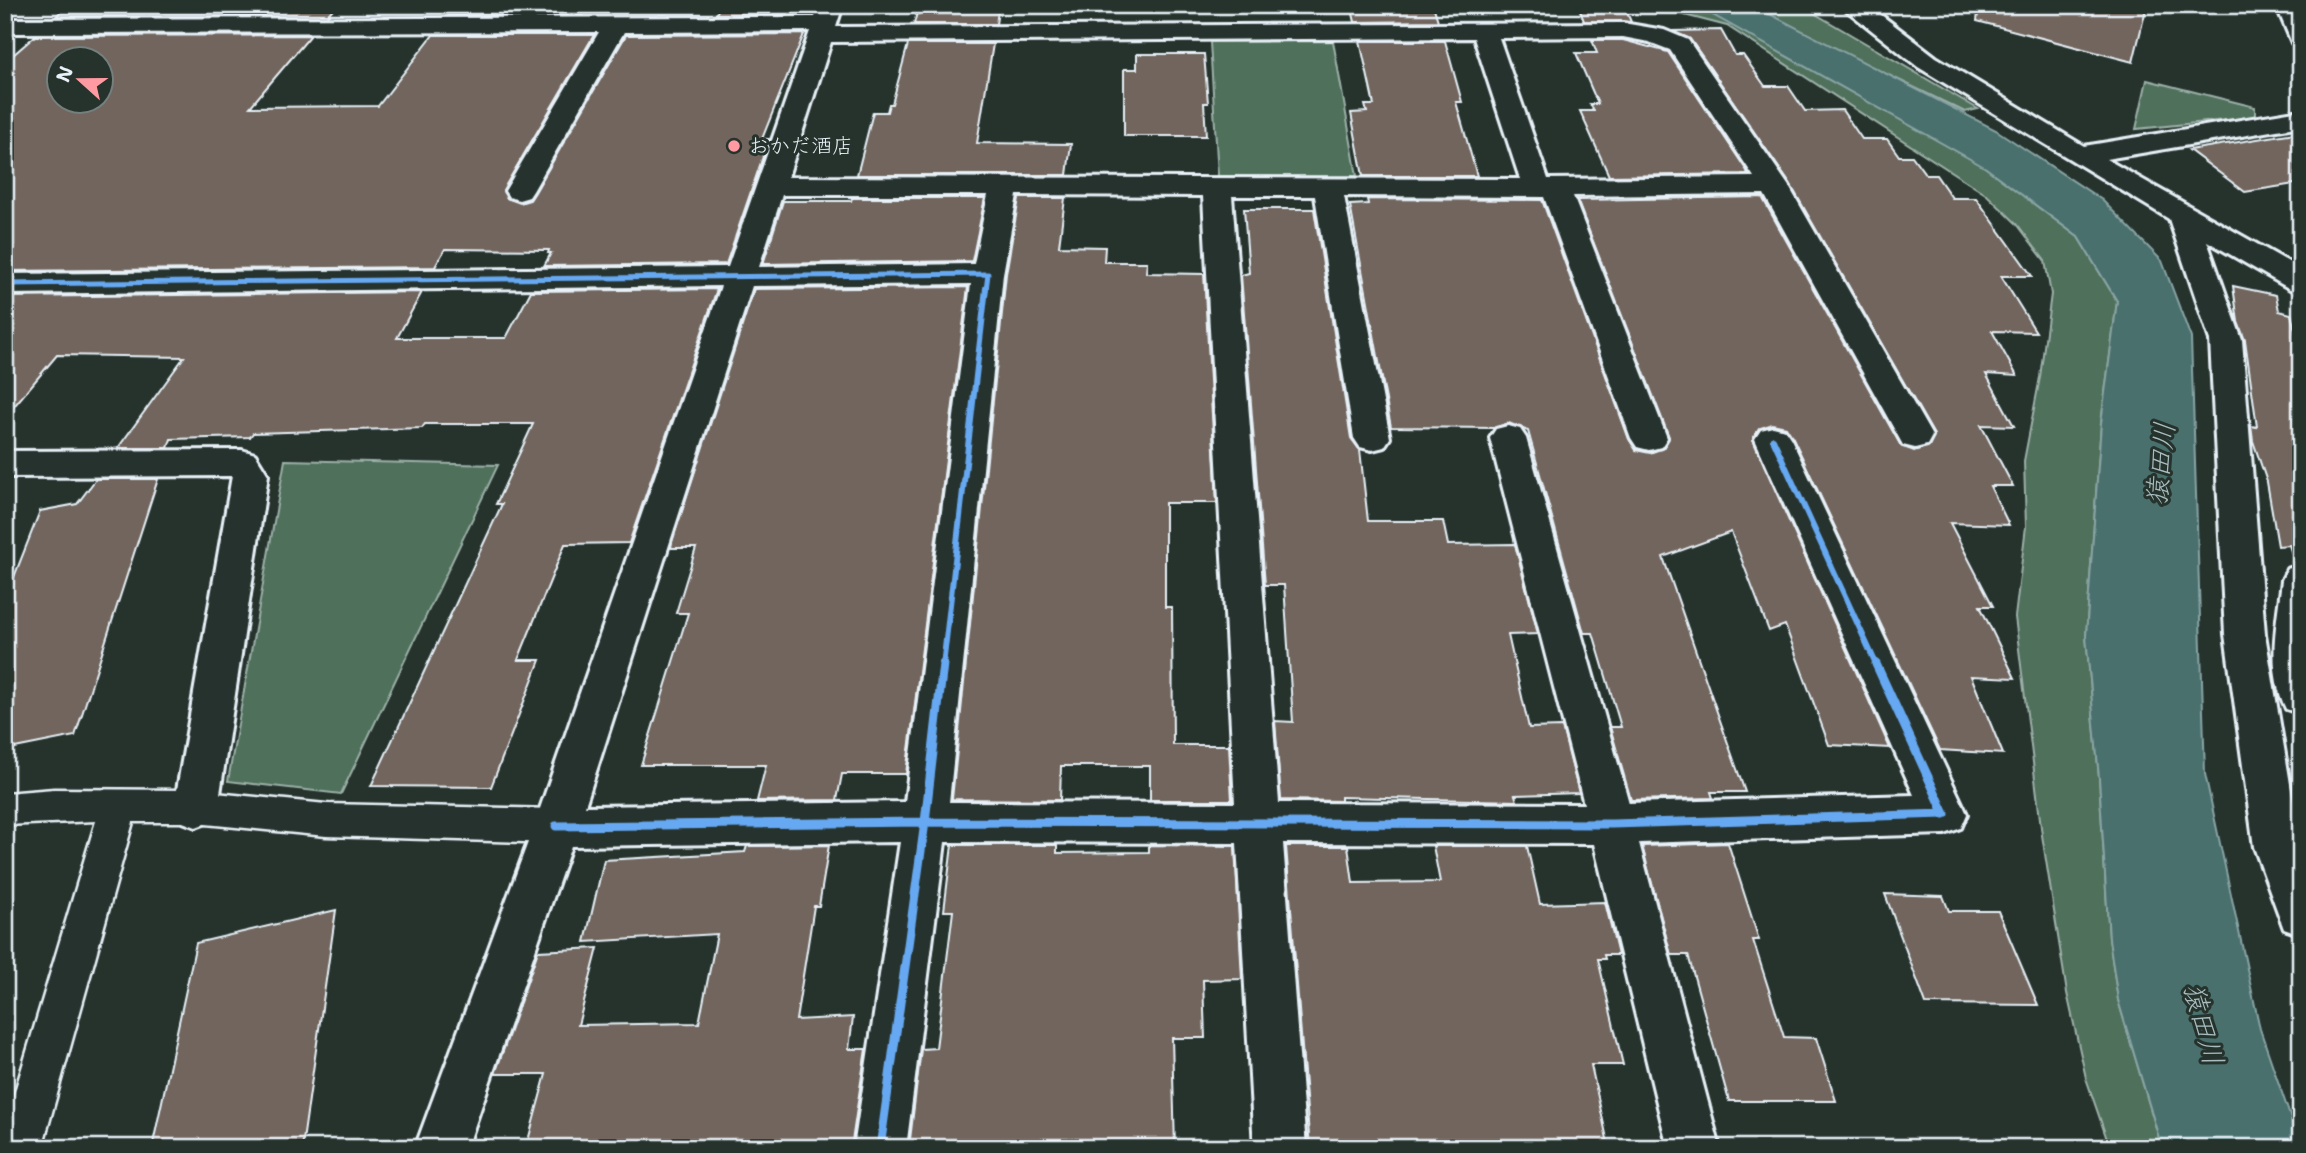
<svg xmlns="http://www.w3.org/2000/svg" width="2306" height="1153" viewBox="0 0 2306 1153" font-family="'Shantell Sans','Klee One',sans-serif">
<rect width="100%" height="100%" fill="#26332d"/>
<filter id="ink" filterUnits="userSpaceOnUse"><feTurbulence type="fractalNoise" baseFrequency=".0143" numOctaves="2"/><feDisplacementMap in="SourceGraphic" scale="14" xChannelSelector="R" yChannelSelector="G"/><feConvolveMatrix kernelMatrix="1 2 1 2 8 2 1 2 1" color-interpolation-filters="sRGB"/></filter>
<g filter="url(#ink)">
<path fill="#4f705a" stroke="#9cb0a9" stroke-width="2" d="M1663 5H1711L1933 128 2078 237 2117 301 2101 423 2086 636 2099 778 2109 939 2118 1000 2162 1148H2110L2086 1078 2067 993 2042 835 2015 617 2026 526 2024 461 2040 377 2051 294 2045 261 2017 224 1987 195 1727 26 1669 11Z
M1744 5H1800L1978 109 1965 112Z
M1333 41 1357 176H1218L1210 42Z
M2147 80 2255 107V117L2136 129Z
M285 460 498 465 341 794 228 781Z"/>
<path fill="#4a706d" stroke="#89a4a5" stroke-width="2" d="M1695 5H1752L1996 130 2102 200 2162 261 2191 338 2205 774 2260 1029 2301 1148H2162L2118 1000 2109 939 2099 778 2086 636 2101 423 2117 301 2078 237 1986 168Z"/>
<path fill="#71655d" stroke="#e8f1f8" stroke-width="2" fill-rule="evenodd" d="M68 5H336L327 16H56Z
M456 5H588L582 15H448Z
M720 5H816L812 14 716 15Z
M919 5H999L996 24H914Z
M1351 5H1433L1438 21 1355 22Z
M1578 5H1624L1631 22 1584 21Z
M1979 5H2147L2133 62 1977 21Z
M1721 30 1735 55H1743L1765 86H1788L1805 111 1842 110 1862 139H1887L1899 156H1912L1926 175H1936L1952 198H1976L2032 276H2001L2036 332 1992 331 2017 376 1986 374 2014 426 1981 425 2013 486H1990L2009 525 1950 523 1993 606H1980L2015 678 1971 676 2003 754 1940 750 1793 438 1786 427 1772 424 1759 429 1753 440 1890 748 1829 745 1785 625 1769 631 1731 532 1663 557 1745 792H1711L1713 798 1631 800 1610 727H1621L1593 633H1584L1528 431 1509 423 1494 428 1391 427 1350 205 1368 204 1367 199 1542 200 1629 439 1636 450 1650 453 1663 448 1669 437 1577 200 1762 197 1901 446 1914 451 1929 446 1934 435 1790 184 1690 39 1672 31Z
M804 34 762 139H769L726 264 544 266 551 253H548L549 250 445 249 435 267 5 271V62L35 36 311 35 250 107 378 106 433 35H594L503 190 507 198 520 203 530 200 535 192 626 35ZM60 60H102V102H60Z
M1592 40H1623L1668 52 1749 174 1609 176 1580 111H1594L1590 104H1598L1576 53H1597Z
M1360 41H1445L1462 102H1456L1477 176H1363L1351 113 1367 112 1365 105H1374Z
M908 44H993L977 143 1071 144 1067 175H857L873 112H887L889 104H892Z
M1137 54H1204L1208 103H1204L1206 136H1124V69H1137Z
M2301 132V183L2245 192 2189 150Z
M852 198H985L972 261 763 264 783 201H851Z
M1019 198H1065L1059 246 1105 247 1104 262H1147L1146 273 1204 274 1217 503H1165V607H1172L1173 745H1229L1232 800H1150V766H1061L1060 800 952 799 1006 274Z
M1244 209H1314L1351 438 1360 450 1368 521H1443L1448 545 1515 544 1538 634 1508 635 1529 728 1562 727 1579 793 1515 795 1517 801 1341 797V801L1281 800 1275 721 1293 722 1284 585H1265L1241 275 1249 273Z
M2233 286 2276 295 2279 311 2291 314 2296 334 2301 356V559L2294 560 2289 545 2278 546 2267 482 2253 441 2251 426 2257 427 2245 340 2238 322Z
M968 287 906 774H842L837 800 757 801 766 765H641L688 613H676L696 548H671L672 542 754 289Z
M717 289 629 543 565 544 518 660H540L491 787 371 786 502 504H496L533 424H425L422 428 253 433 250 437 171 439 168 448H118L184 357 57 355 5 417V297L422 292 397 338H506L531 291Z
M96 479H158L75 736 5 750V600L40 511 77 504Z
M1728 843 1759 940H1753L1784 1037 1816 1038 1836 1101H1729L1688 955H1671L1642 846Z
M829 845 819 906H814L796 1020 853 1017 849 1049H866L851 1148H526L546 1074H495L538 951 598 948 578 1025 699 1023 717 934 585 942 604 860 745 852 747 846Z
M952 845H1057V853L1149 852V845L1235 846 1242 979 1203 980 1205 1038H1172L1175 1148H909L921 1049 936 1048 953 911H944Z
M1286 846H1348L1353 883 1440 882 1433 846H1527L1540 904 1605 902 1618 955H1604L1605 959H1598L1623 1065H1591L1609 1148H1310Z
M1885 894 1943 896 1949 911H1998L2038 1005 1926 1004Z
M336 910 302 1148H152L196 943Z"/>
<g fill="none" stroke-linecap="round" stroke-linejoin="round">
<defs>
<path id="service" d="M54 789 185 790 326 804 556 809 569 814 574 826 569 838 556 843 326 836 185 822H133L42 1148H5V1125L96 821 5 825V793Z"/>
<path id="minor" d="M819 5H843L836 27 1623 23 1664 30 1688 40 1788 185 1932 436 1927 445 1915 448 1903 445 1764 194 1573 196 1667 438 1661 447 1649 450 1637 447 1631 438 1544 197 1344 196 1390 438 1384 447 1372 450 1360 447 1354 438 1315 196H1232L1279 803 1584 804 1490 438 1496 429 1508 426 1520 429 1526 438 1629 803 1914 795 1755 439 1761 430 1773 427 1785 430 1791 439 1967 814 1961 828 1945 834 1639 843 1720 1148H1668L1594 844 1283 843 1306 1148H1254L1237 843 945 842 906 1148H854L900 842 571 846 467 1148H415L534 826 721 286 5 294V274L728 267 810 31 624 32 533 191 529 197 519 200 509 197 505 191 599 32 5 33V19L815 17ZM1623 37 1649 42 1670 50 1754 177 1548 179 1499 38ZM1474 38 1520 179 788 177 831 42ZM782 195H988L974 264 759 267ZM1017 195 1203 196 1235 803 949 802 1003 274ZM971 284 905 802 585 806 752 286Z
M1840 5H1868L1936 57 2084 146 2301 110V126L2106 159 2301 269V292L2290 289 2207 241 2242 340 2265 634 2301 850V935L2284 929 2254 847 2225 634 2210 340 2169 219 1918 67Z
M2276 5H2300L2301 45 2292 43Z
M242 450 255 454 268 475 218 807 212 821 196 827 180 821 174 807 232 476 5 477V451Z
M2301 565V714L2286 709C2266 668 2277 624 2282 580L2287 569Z"/>
</defs>
<use href="#service" stroke="#e8f1f8" stroke-width="5"/>
<use href="#minor" stroke="#e8f1f8" stroke-width="6"/>
<use href="#service" fill="#26332d" fill-rule="evenodd"/>
<use href="#minor" fill="#26332d" fill-rule="evenodd"/>
<defs>
<path id="cycleway-far2" d="M5 284 988 274 986 290"/>
<path id="cycleway-far1" d="M1773 439 1877 666
M943 666 986 288"/>
<path id="cycleway" d="M556 826 925 822 1612 824 1945 814 1876 664
M880 1148 925 822 943 664"/>
</defs>
<use href="#cycleway-far2" stroke="#26332d" stroke-width="9"/>
<use href="#cycleway-far1" stroke="#26332d" stroke-width="10"/>
<use href="#cycleway" stroke="#26332d" stroke-width="13"/>
<use href="#cycleway-far2" stroke="#66a8f1" stroke-width="5"/>
<use href="#cycleway-far1" stroke="#66a8f1" stroke-width="6"/>
<use href="#cycleway" stroke="#66a8f1" stroke-width="9"/>
</g>
</g>
<circle fill="#ff9aa2" stroke="#26332d" stroke-width="2.5" cx="734" cy="146" r="7"/>
<g text-anchor="middle" stroke-width="6" stroke-linejoin="round" paint-order="stroke">
<g font-size="21" fill="#e8f1f8" stroke="#26332d" text-anchor="start">
<text x="748" y="153">おかだ酒店</text>
</g>
<g font-size="28" font-style="italic" fill="#a9bdc0" stroke="#26332d">
<text transform="translate(2160 464) rotate(-84)" y="10">猿田川</text>
<text transform="translate(2204 1024) rotate(75)" y="10">猿田川</text>
</g>
</g>
<rect width="2306" height="1153" fill="none" stroke="#26332d" stroke-width="28"/>
<rect x="14" y="14" width="2278" height="1125" fill="none" stroke="#e8f1f8" stroke-width="2.5" filter="url(#ink)"/>
<g transform="translate(80 80) rotate(291)"><circle r="33" fill="#26332d" stroke="#747f7e" stroke-width="2"/>
<path d="M0-5L12 26L0 18L-12 26Z" fill="#ff9aa2"/>
<text y="-10" font-size="19" font-weight="bold" text-anchor="middle" fill="#e8f1f8">N</text>
</g>
</svg>
